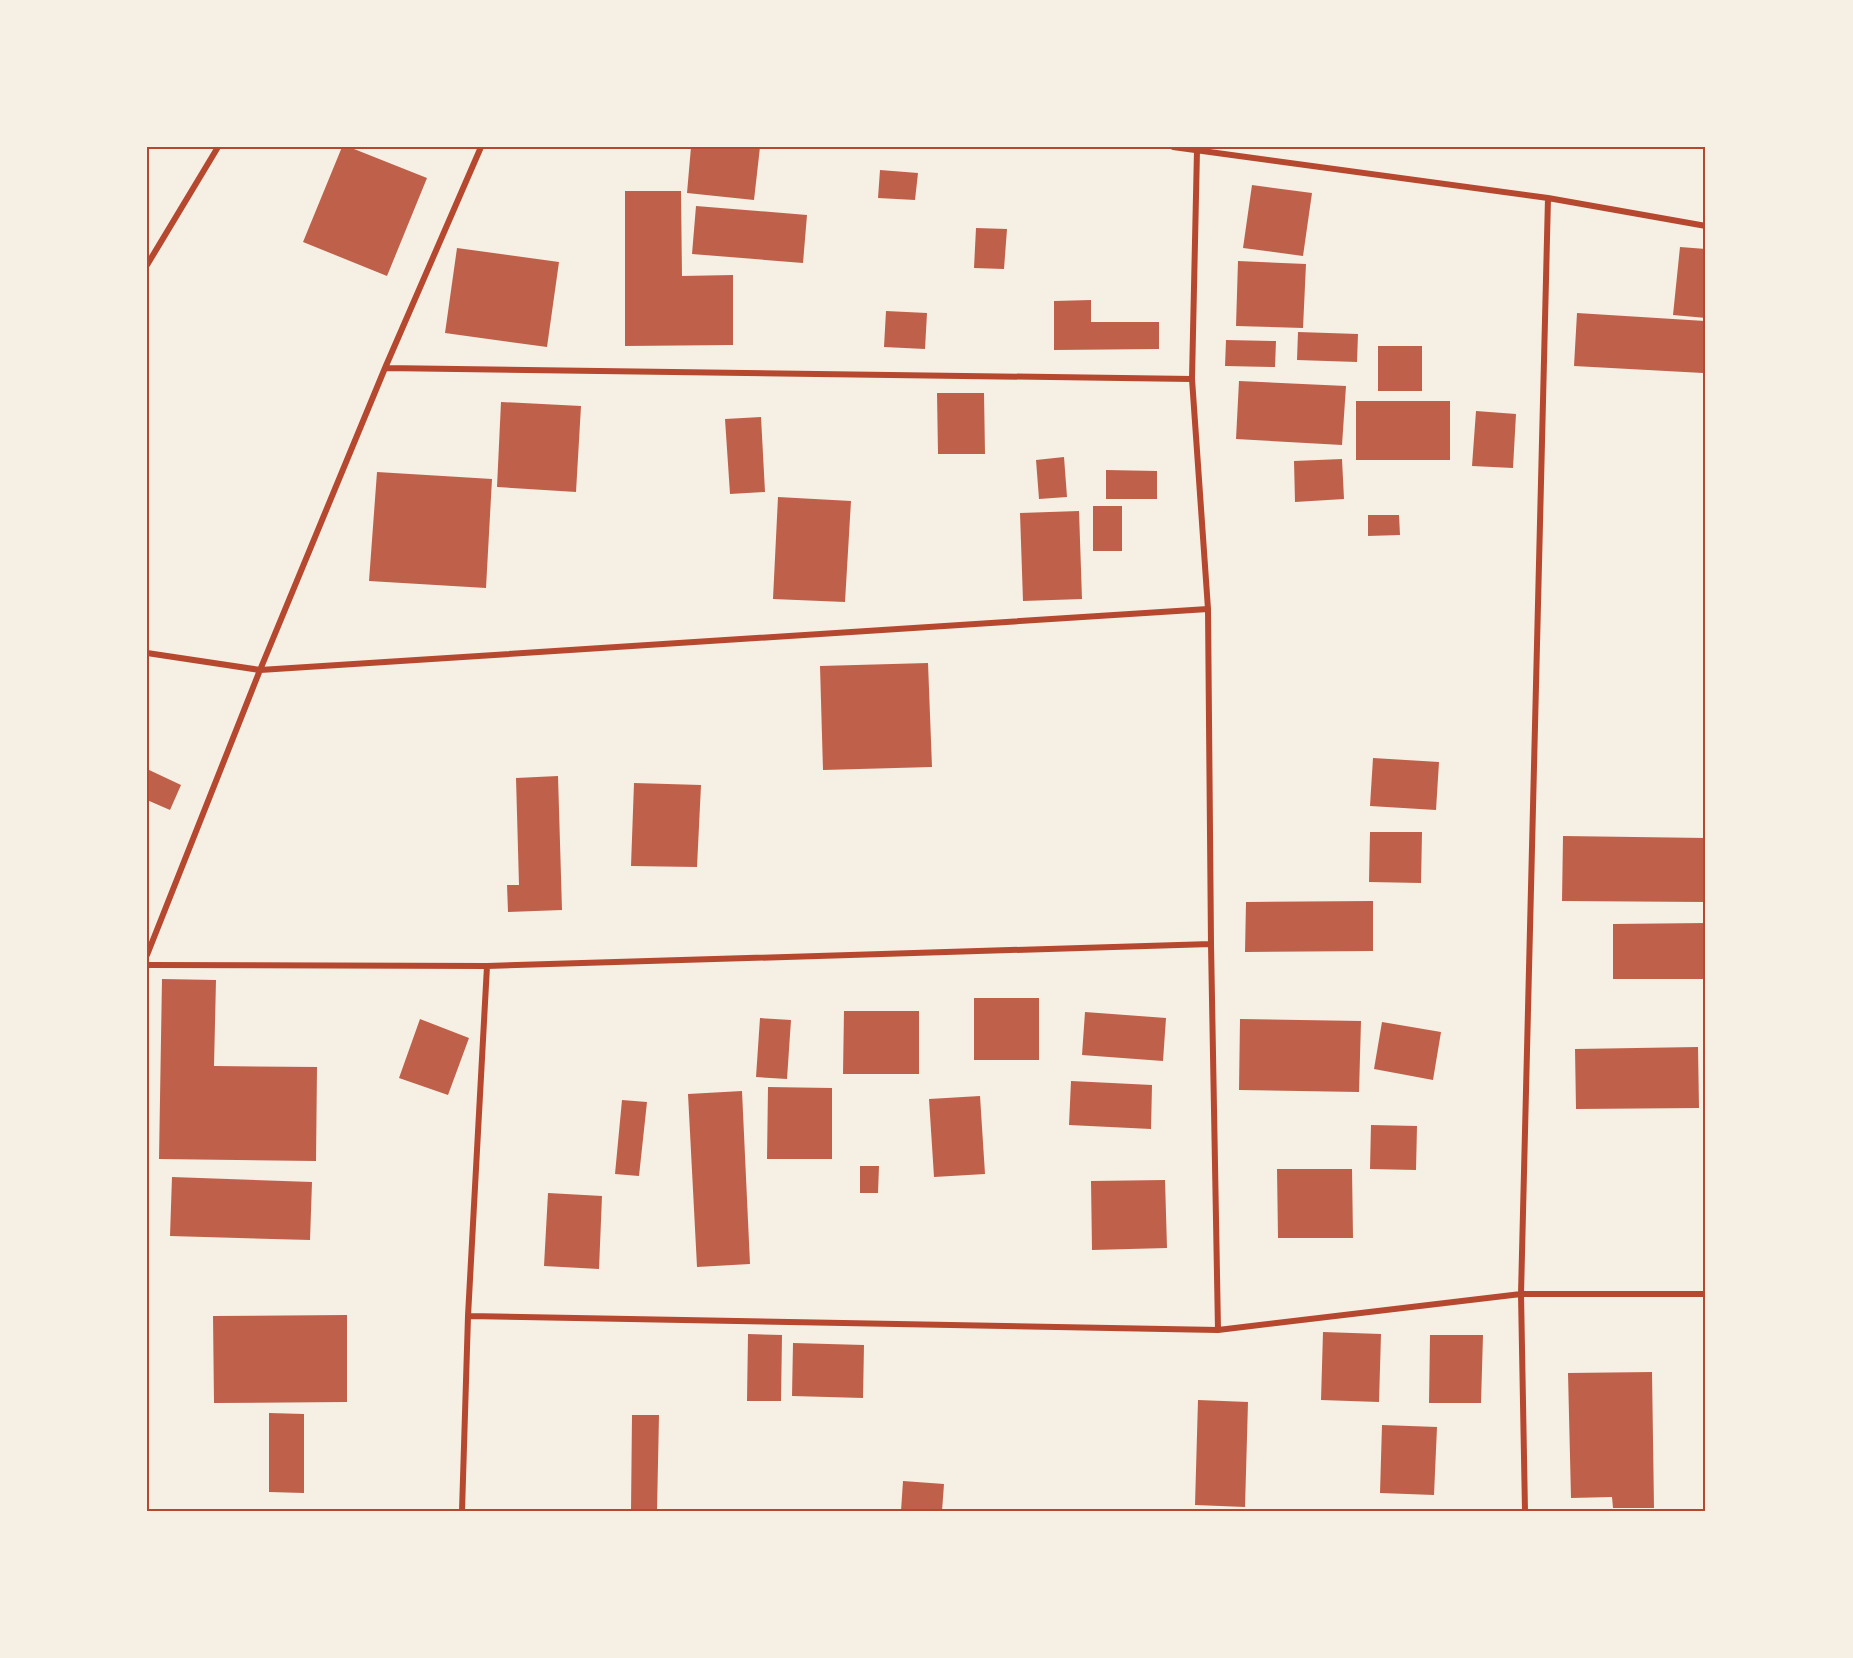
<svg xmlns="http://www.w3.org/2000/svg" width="1853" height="1658" viewBox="0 0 1853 1658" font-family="'Exo 2',sans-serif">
<rect width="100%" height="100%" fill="#f6efe4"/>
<path fill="#bf614a" d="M342 147H349L427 178 387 276 303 242Z
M691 147H760L754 200 687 193Z
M880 170 918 173 915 200 878 198Z
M1252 185 1312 193 1303 256 1243 248Z
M625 191H681L682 276 733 275V345L625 346Z
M696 206 807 215 803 263 692 254Z
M976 228 1007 229 1004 269 974 268Z
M1680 247 1706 249V318L1673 315Z
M457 248 559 262 547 347 445 333Z
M1238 261 1306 264 1303 328 1236 326Z
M1091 300V322H1159V349L1054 350V301Z
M886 311 927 313 925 349 884 347Z
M1577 313 1705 321 1703 373 1574 366Z
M1298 332 1358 334 1357 362 1297 360Z
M1226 340 1276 341 1275 367 1225 366Z
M1378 346H1422V391H1378Z
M1239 381 1346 386 1342 445 1236 439Z
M937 393H984L985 454H938Z
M1356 401H1450V460H1356Z
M501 402 581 406 576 492 497 487Z
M1476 411 1516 414 1513 468 1472 466Z
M761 417 765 492 730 494 725 419Z
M1064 457 1067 497 1039 499 1036 460Z
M1342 459 1344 499 1295 502 1294 461Z
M1106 470 1157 471V499H1106Z
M377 472 492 479 486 588 369 581Z
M778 497 851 501 845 602 773 599Z
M1093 506H1122V551H1093Z
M1079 511 1082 599 1023 601 1020 513Z
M1368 515H1399L1400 535 1368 536Z
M928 663 932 767 823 770 820 666Z
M1373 758 1439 762 1436 810 1370 806Z
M147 769 181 785 170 810 147 800Z
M558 776 562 910 508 912 507 885H519L516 778Z
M634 783 701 785 697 867 631 866Z
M1370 832H1422L1421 883 1369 882Z
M1563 836 1706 838 1705 902 1562 901Z
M1373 901V951L1245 952 1246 902Z
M1706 923V979H1613V924Z
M162 979 216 980 214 1066 317 1067 316 1161 159 1159Z
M974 998H1039V1060H974Z
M844 1011H919V1074H843Z
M1085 1012 1166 1018 1163 1061 1082 1055Z
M760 1018 791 1020 787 1079 756 1077Z
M420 1019 469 1038 448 1095 399 1078Z
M1240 1019 1361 1021 1359 1092 1239 1090Z
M1382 1022 1441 1032 1433 1080 1374 1069Z
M1698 1047 1699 1108 1576 1109 1575 1049Z
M1071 1081 1152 1085 1151 1129 1069 1125Z
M768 1087 832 1088V1159H767Z
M742 1091 750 1264 697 1267 688 1094Z
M980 1096 985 1174 934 1177 929 1099Z
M622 1100 647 1102 639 1176 615 1174Z
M1371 1125 1417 1126 1416 1170 1370 1169Z
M860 1166H879L878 1193H860Z
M1277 1169H1352L1353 1238H1278Z
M172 1177 312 1182 310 1240 170 1236Z
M1165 1180 1167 1248 1092 1250 1091 1181Z
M548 1193 602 1196 599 1269 544 1266Z
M347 1315V1402L214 1403 213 1316Z
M1323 1332 1381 1334 1379 1402 1321 1400Z
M748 1334 782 1335 781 1401H747Z
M1430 1335H1483L1481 1403H1429Z
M793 1343 864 1345 863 1398 792 1396Z
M1652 1372 1654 1508H1613L1612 1497 1571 1498 1568 1373Z
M1198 1400 1248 1402 1245 1507 1195 1505Z
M269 1413 304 1414V1493L269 1492Z
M632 1415H659L657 1511H631Z
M1382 1425 1437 1427 1434 1495 1380 1493Z
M903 1481 944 1484 942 1511H901Z"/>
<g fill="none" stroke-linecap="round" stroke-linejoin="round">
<path stroke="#b5482f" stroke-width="6" d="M1173 147 1548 198 1706 226
M1197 150 1192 379 1208 609 1211 944 1218 1330
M147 265 218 147
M385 368 1192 379
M147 653 260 670 1208 609
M147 955 260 670 385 368 481 147
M147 965 487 966 1211 944
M468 1316 1218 1330 1521 1294H1706
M462 1511 468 1316 487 966
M1525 1511 1521 1294 1548 198"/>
</g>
<rect width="1853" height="1658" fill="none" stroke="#f6efe4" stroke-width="297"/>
<rect x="148" y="148" width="1556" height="1362" fill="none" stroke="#b5482f" stroke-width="2"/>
</svg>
